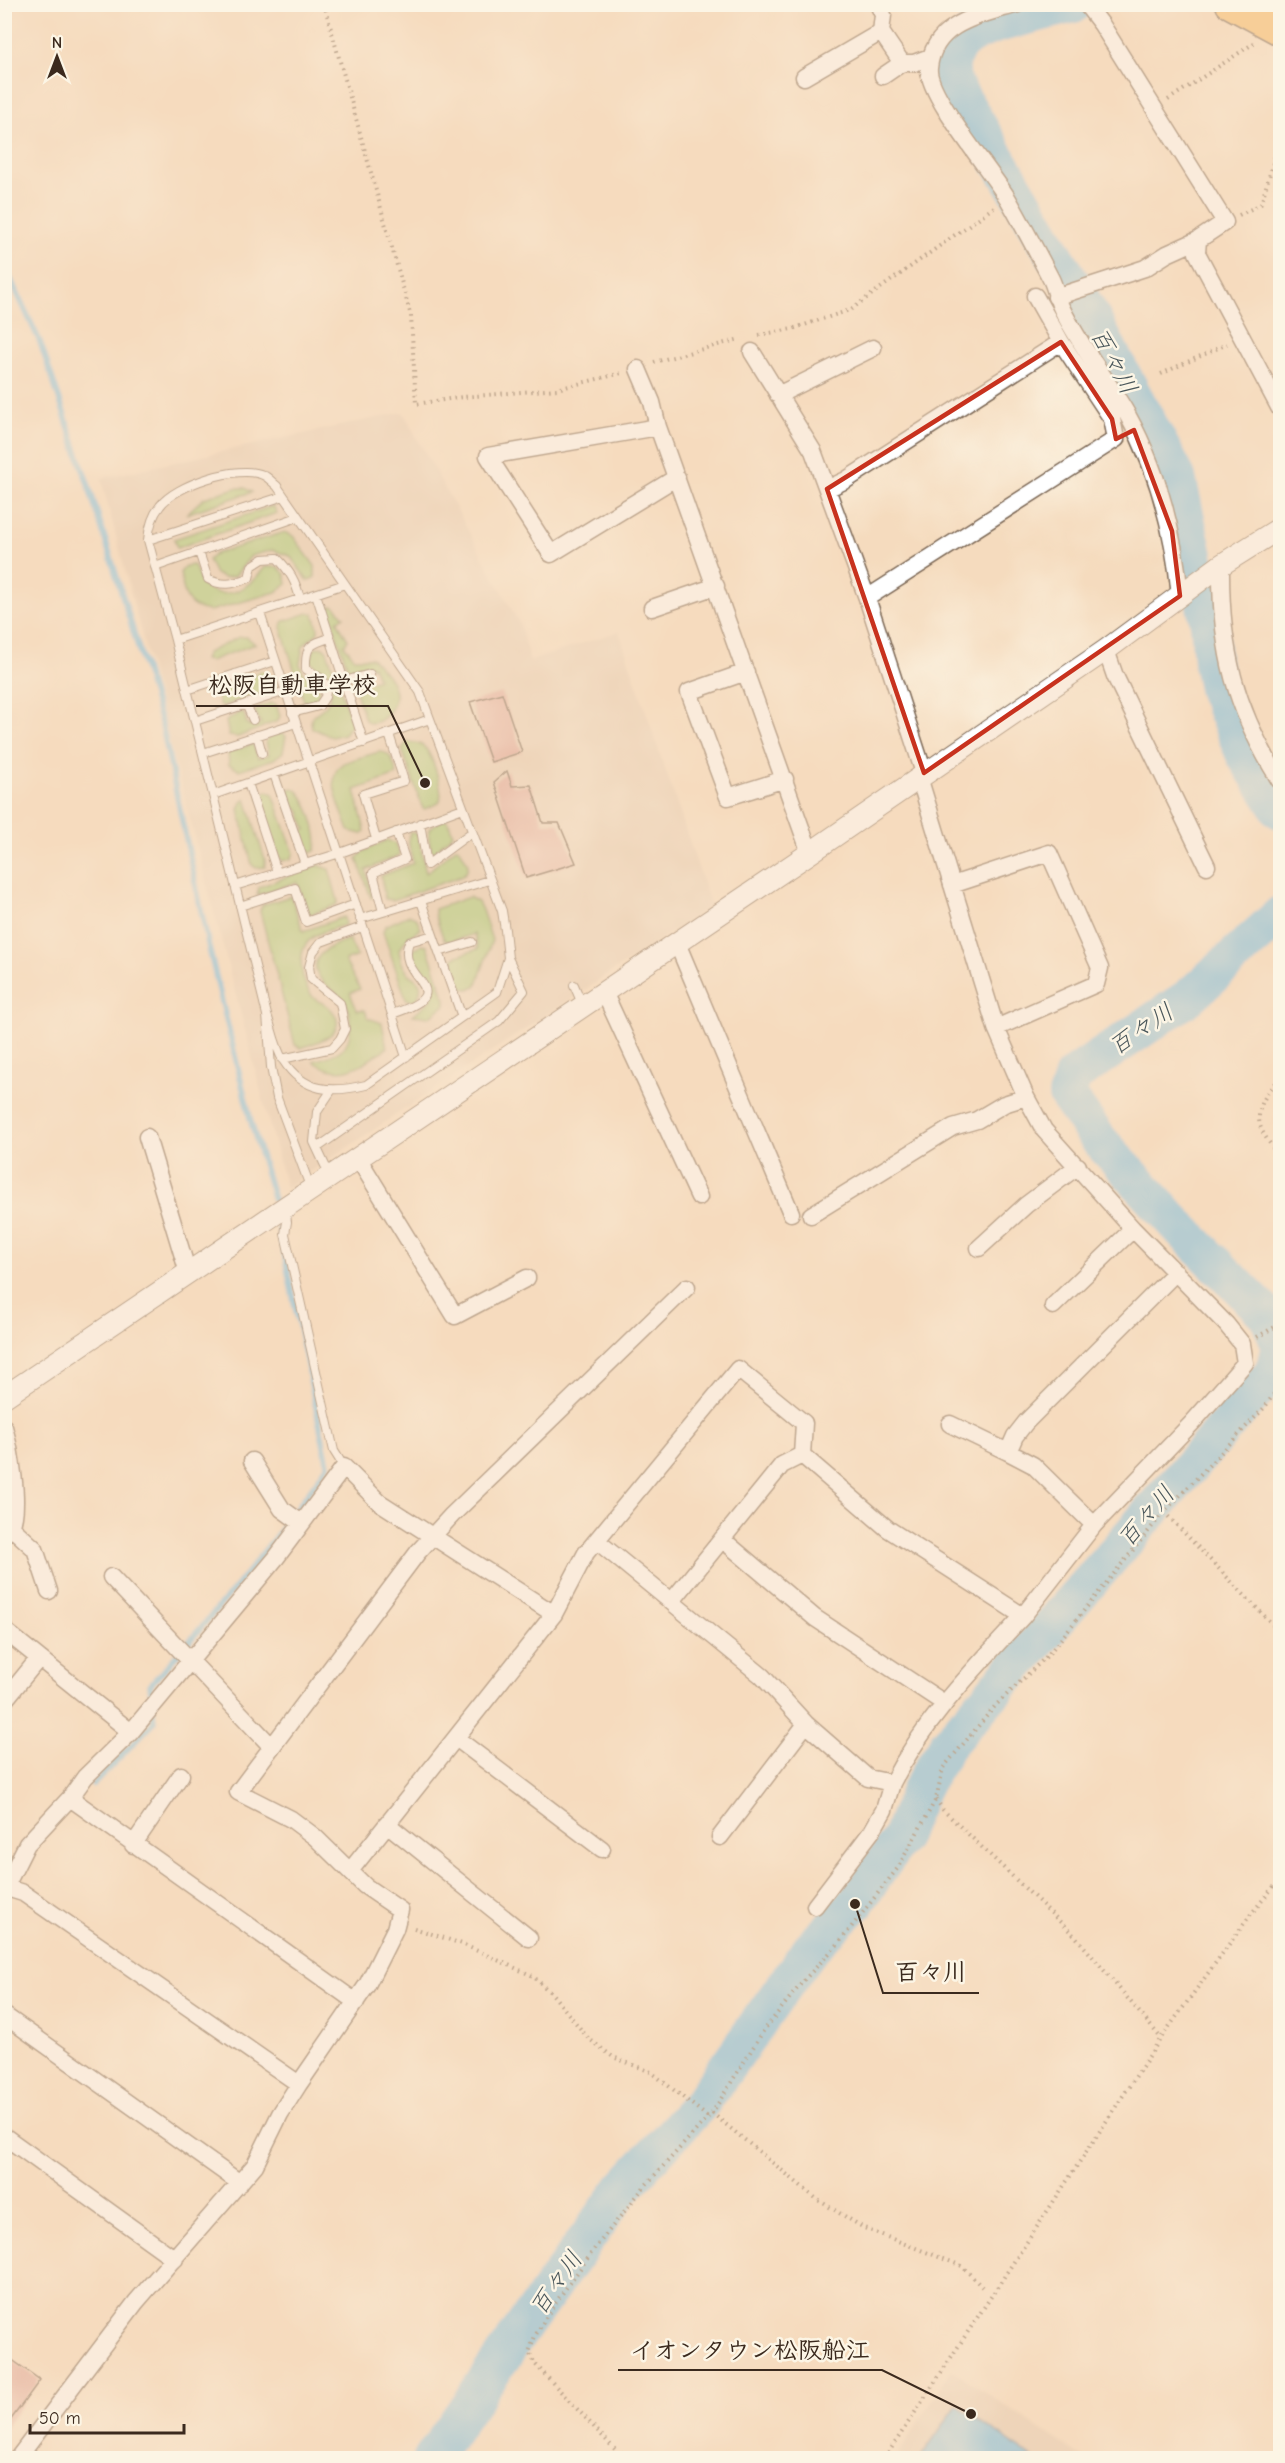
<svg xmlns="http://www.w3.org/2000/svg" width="1285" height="2463" viewBox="0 0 1285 2463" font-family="'Comic Neue','Klee One',sans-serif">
<rect width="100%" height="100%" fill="#fcf5e5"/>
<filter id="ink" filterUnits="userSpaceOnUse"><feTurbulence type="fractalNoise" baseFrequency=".0167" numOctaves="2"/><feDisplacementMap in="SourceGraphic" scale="12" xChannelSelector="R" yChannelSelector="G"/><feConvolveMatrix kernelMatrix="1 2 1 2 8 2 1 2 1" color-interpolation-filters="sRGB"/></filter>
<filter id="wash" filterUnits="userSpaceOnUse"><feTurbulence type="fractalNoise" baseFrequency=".008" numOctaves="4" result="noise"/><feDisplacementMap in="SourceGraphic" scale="24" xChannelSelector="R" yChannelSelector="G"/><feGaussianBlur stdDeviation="1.35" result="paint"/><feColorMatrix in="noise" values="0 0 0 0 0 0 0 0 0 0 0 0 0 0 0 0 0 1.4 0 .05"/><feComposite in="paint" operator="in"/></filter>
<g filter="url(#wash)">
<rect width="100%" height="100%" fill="#f5dbbe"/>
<path fill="#e4ccb3" d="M403 412 520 624 530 661 619 631 711 906 286 1188 101 478Z
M952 2370 1084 2458H895Z"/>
<path fill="#a1c772" stroke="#6e7848" stroke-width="1.5" d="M235 488H245L252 492 186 514 204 498Z
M273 506 277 513 177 548 174 539Z
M285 532 293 536 315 566V577L308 581 290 556 272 550 251 556 235 576 224 578 215 574 208 560 215 554Z
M194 565C197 571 199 582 204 586 227 604 251 586 265 567H278L285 574 287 584 276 592 210 611C185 609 184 594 180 573L185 566Z
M330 606H335L344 617 337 621 348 640 344 645 354 658H372C379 666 389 675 393 685 400 702 387 723 369 723L365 720 356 692 359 686 378 679 373 666 349 672 328 610Z
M308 613 314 614C322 640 318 629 303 646L300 664 303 672C314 682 328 687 313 704H307L304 701 281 627 284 621Z
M239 637H247L255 644 210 661 204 660 207 653Z
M323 647 327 651 352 723 344 734 332 737 312 728 311 721 313 715C343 698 331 678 310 661L314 648Z
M261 671 266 672 270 687 268 691 223 706 219 705 216 692 219 686 232 682 236 685 238 695 249 692 246 679Z
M270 703 276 704 280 716 278 721 238 737 229 736 226 721 241 712 244 714 247 724 251 726 261 723 255 712 258 708Z
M282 733 286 736 283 752 274 759 239 770 229 765 228 752 253 744 258 758 269 755 266 742 269 736Z
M407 742C415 742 424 744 428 752 434 762 445 794 439 803L425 809H423L402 749Z
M379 752C392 751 394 765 397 775L355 790 365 831 362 834 349 831C343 812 323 778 342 764 347 761 372 754 379 752Z
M293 788C306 792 322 839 315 851L310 853 300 831 306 830 299 809 292 810 287 790Z
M267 791 273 794 294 853 291 859 282 861 279 857 259 796Z
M246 799 265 860V867L256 868 252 865 239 809 242 802Z
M443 819 448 821 453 834 432 854C428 831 423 831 443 819Z
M410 832 418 834 426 873 457 847 460 849 468 864 467 871 462 876 393 900 385 899 381 876 413 863 408 840Z
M387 840 396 844 400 855 366 870 373 897 371 898 357 858 364 851Z
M318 865 329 869 338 901 336 905 309 915 297 882 257 895 259 887Z
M291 896 303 931 344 917 345 925C336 928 323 931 315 936 294 948 300 983 314 998 319 1003 325 1003 329 1007 353 1032 319 1042 301 1048L295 1045 260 911 262 905Z
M469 897 478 902 482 910 492 940 476 987 468 989 461 988 451 966 454 957 478 949 474 934 450 942 444 940 435 915V909Z
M409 915 417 919 421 929 408 937 399 949C400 956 401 963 405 969 413 981 427 979 417 999L412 1001 406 999 383 932 385 926Z
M349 939 357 956 345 961 360 989 350 993 357 1010H365L368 1018 382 1023 387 1048C361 1065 342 1082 313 1061 335 1055 352 1051 350 1024 350 1017 349 1007 344 1001 339 994 330 989 324 983 301 958 330 946 349 939Z
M421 945 427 946 445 999V1005L429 1017 413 1015 432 999C434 975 422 975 410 958V952Z"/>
<path fill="#6bbbe6" stroke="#537282" stroke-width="1.5" d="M957 2405 1033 2458H920Z"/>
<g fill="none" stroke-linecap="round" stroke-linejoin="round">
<path stroke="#6bbbe6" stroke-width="6" d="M4 265 40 342 90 490 162 725 209 948 251 1122 274 1200
M152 1701 150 1685C214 1615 274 1543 328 1465L279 1228
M93 1785 154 1722 153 1711"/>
<path stroke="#6bbbe6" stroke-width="38" d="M1074 4C1056 9 1038 13 1020 18 985 27 941 37 953 83L1088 311 1177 477 1209 624 1212 663 1217 689 1245 756 1280 810
M1280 915 1189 997 1073 1076 1067 1095 1099 1140 1181 1229 1268 1316 1280 1344
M432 2458 528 2320 623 2188 702 2102 811 1948 855 1904 901 1837 921 1788 947 1745 1273 1372 1280 1351"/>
</g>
<g id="blocks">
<path fill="#da998f" d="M502 693 522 752 491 762 470 702Z
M507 771 512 786 531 785 543 823H559L576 863 526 878 494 782Z
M4 2354 40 2380 4 2429Z"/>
</g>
</g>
<g filter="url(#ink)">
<use href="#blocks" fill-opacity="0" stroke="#7c6856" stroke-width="1.5"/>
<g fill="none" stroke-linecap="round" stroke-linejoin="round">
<defs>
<path id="service" d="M148 540 284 496
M199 552 208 579C223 587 233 584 249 578L252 566 263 559 277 558C290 571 296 582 300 599
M155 567 298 517
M316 594 364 743
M260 613 406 1057
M175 640 345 584
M235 674 241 690
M344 681 370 674
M187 690 275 661
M246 704 253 720
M292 713 319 706 325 697 327 686 322 679 306 669C305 646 310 644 330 638
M195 721 286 691
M257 735 262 753
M203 753 296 723
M274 774 305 864
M248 783 277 872
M213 795 430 719
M420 823 427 865 472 832
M376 839 363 794 404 781 389 734
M235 886 340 853 463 808
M421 901 462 1017
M240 906 295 888 306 922 356 904
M383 912 373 873 405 859 396 832
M360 919 489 880
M439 952 472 942
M574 985 583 1006
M392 1014C465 990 394 980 409 942L433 935
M267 1015C272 1029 275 1047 283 1060 304 1093 332 1093 366 1085L497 992 508 958 505 930 502 911 420 692 277 486C273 483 268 477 263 475 238 464 175 485 160 506 152 516 149 528 148 540L175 640 267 1015 271 1067 277 1098 311 1189
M282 1059 332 1048 340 1039 345 1029 340 1003 311 979 309 967 313 952 321 942 362 927
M317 1148 499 1021 524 991 508 958
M330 1176 314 1142 317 1112 331 1091
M285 1207 287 1222 285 1234 334 1451 344 1467"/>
<path id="minor" d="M878 4 883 15 881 32
M1018 4C982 15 933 22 929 68 926 94 992 172 1008 199 1023 225 1037 252 1051 279 1056 289 1057 300 1062 309 1080 346 1106 378 1127 414 1158 470 1174 533 1180 596
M1086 4 1102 25 1225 222 1198 240 1197 253 1280 409
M883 76 902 63H914L930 57
M804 77 881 32 902 63
M1035 296 1061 342
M1056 297 1145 268 1167 254 1198 240
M752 352 813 451 867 598 924 773
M638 369 652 402 658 427 810 853
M778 395 873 348
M658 427 488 456 551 554 677 477
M827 489 846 480 1061 342 1112 419 1116 439 867 598
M1221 565C1220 650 1235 709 1280 781
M652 608 716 586
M1106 650 1115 676 1207 866
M746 672 689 692 728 797 785 779
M952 885 1049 853 1100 968 1096 984 996 1028
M677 943 791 1213
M604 992 699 1197
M147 1137 188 1273
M358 1158 455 1316 527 1278
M811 1215 953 1127 977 1120 1004 1104 1026 1097
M979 1248 1026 1205 1078 1166
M1053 1306 1133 1229
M950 1424 1008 1452
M4 1427C10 1448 21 1507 11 1527 10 1530 7 1532 4 1534
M252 1461 282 1509 300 1522
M1094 1525 1033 1465 1008 1452 1015 1436 1026 1422 1176 1272
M11 1527 35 1549 49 1591
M722 1539 815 1618 944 1703
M597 1541 762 1676 806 1724 868 1778 892 1783C925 1719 974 1669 1023 1616
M111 1577 272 1747
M672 1601 782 1465 802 1455
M4 1630 131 1732 276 1558 344 1467 379 1502 554 1614
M4 1701 39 1658
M456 1738 602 1849
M70 1798 356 2002
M387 1824 529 1938
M720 1837 806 1724
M133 1845 181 1775
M350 1871 554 1614 586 1553 738 1369 804 1423 802 1455 888 1529 1023 1616 1094 1525 1192 1423 1245 1363 1242 1344 1226 1324 1133 1229 1044 1130 1026 1097 996 1028 919 777
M7 1888 23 1893 299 2084
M4 1890 27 1844 70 1798 85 1777 131 1732
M815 1906 872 1831 884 1810 892 1783
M4 2015 240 2183
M4 2136 175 2259
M18 2458 136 2302 255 2165 280 2114 299 2084 367 1985 395 1929 400 1910 365 1886 315 1837 291 1819 238 1792 418 1552 452 1515 687 1287"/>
<path id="tertiary" d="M4 1397 810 853 1106 650 1221 565 1280 528"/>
<path id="trunk" d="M1230 4 1280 31"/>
</defs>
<use href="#service" stroke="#7c6856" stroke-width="10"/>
<use href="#minor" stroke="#7c6856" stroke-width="19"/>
<use href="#tertiary" stroke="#7c6856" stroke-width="23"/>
<use href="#trunk" stroke="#7c6856" stroke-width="31"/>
<path stroke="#7c6856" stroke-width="4" stroke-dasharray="1.5 4.5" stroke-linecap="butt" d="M324 4 411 316 416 404 463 397 557 389 622 373
M1168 100 1254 43
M1239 215 1261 204 1280 139
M759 335 792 329 850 310 994 207
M654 362 740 339
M1161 374 1227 344
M1280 1079C1269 1089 1255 1108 1260 1125 1263 1136 1274 1148 1280 1158
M1257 1337 1280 1324
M1164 1512 1280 1632
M936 1799 943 1810 1076 1937 1161 2038
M414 1928 462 1944 533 1976 553 1995 588 2038 613 2057 651 2072 708 2117
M712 2113 818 2200 864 2228 962 2266 982 2287
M623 2458 535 2364 529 2352 535 2336 551 2309 595 2248 644 2187 712 2113 764 2030 805 1979 838 1944 897 1869 936 1799 943 1768 996 1705 1047 1656 1164 1512 1265 1407 1280 1385
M885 2458 1161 2038 1251 1914 1280 1879"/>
<use href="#service" stroke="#fff" stroke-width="8"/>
<use href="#minor" stroke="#fff" stroke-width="16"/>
<use href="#tertiary" stroke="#fff" stroke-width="21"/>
<use href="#trunk" stroke="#f8bf6c" stroke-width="28"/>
</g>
</g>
<path d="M0 0H1285V2463H0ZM1061 342 1112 419 1116 439 1134 430 1172 531 1180 596 924 773 827 489Z" fill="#f5dbbe" fill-opacity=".55" fill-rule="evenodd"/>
<path fill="none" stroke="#c8321e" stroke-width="4.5" stroke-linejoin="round" d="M1061 342 1112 419 1116 439 1134 430 1172 531 1180 596 924 773 827 489Z"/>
<g text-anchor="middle" stroke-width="5" stroke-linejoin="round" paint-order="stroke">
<g font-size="24" font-style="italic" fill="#49565a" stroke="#fcf5e5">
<text transform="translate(1114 361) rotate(62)" y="8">百々川</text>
<text transform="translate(1141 1029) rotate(-34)" y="8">百々川</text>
<text transform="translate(1146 1516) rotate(-49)" y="8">百々川</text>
<text transform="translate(556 2283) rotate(-55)" y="8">百々川</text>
</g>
</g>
<path fill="none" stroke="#3b2a1e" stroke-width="2" d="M425 783L388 706H196M855 1904L883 1993H979M971 2414L882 2370H618"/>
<g fill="#3b2a1e" stroke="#fcf5e5" stroke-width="2">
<circle cx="425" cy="783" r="6"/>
<circle cx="855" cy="1904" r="6"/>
<circle cx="971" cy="2414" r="6"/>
</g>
<g font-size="24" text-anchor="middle" font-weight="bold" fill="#3b2a1e" stroke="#fcf5e5" stroke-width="5" stroke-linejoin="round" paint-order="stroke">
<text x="292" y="693">松阪自動車学校</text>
<text x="931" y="1980">百々川</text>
<text x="750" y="2358">イオンタウン松阪船江</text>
</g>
<rect width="1285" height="2463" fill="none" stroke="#fcf5e5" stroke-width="24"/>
<g transform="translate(57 57)" stroke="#fcf5e5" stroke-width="4.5" paint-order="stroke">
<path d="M0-4.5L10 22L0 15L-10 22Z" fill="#3b2a1e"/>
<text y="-9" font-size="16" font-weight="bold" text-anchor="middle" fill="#3b2a1e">N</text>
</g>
<path d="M30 2424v9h154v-9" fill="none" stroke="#3b2a1e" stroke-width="3"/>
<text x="39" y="2424" font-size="18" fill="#3b2a1e" stroke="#fcf5e5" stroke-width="4.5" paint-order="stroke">50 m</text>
</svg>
